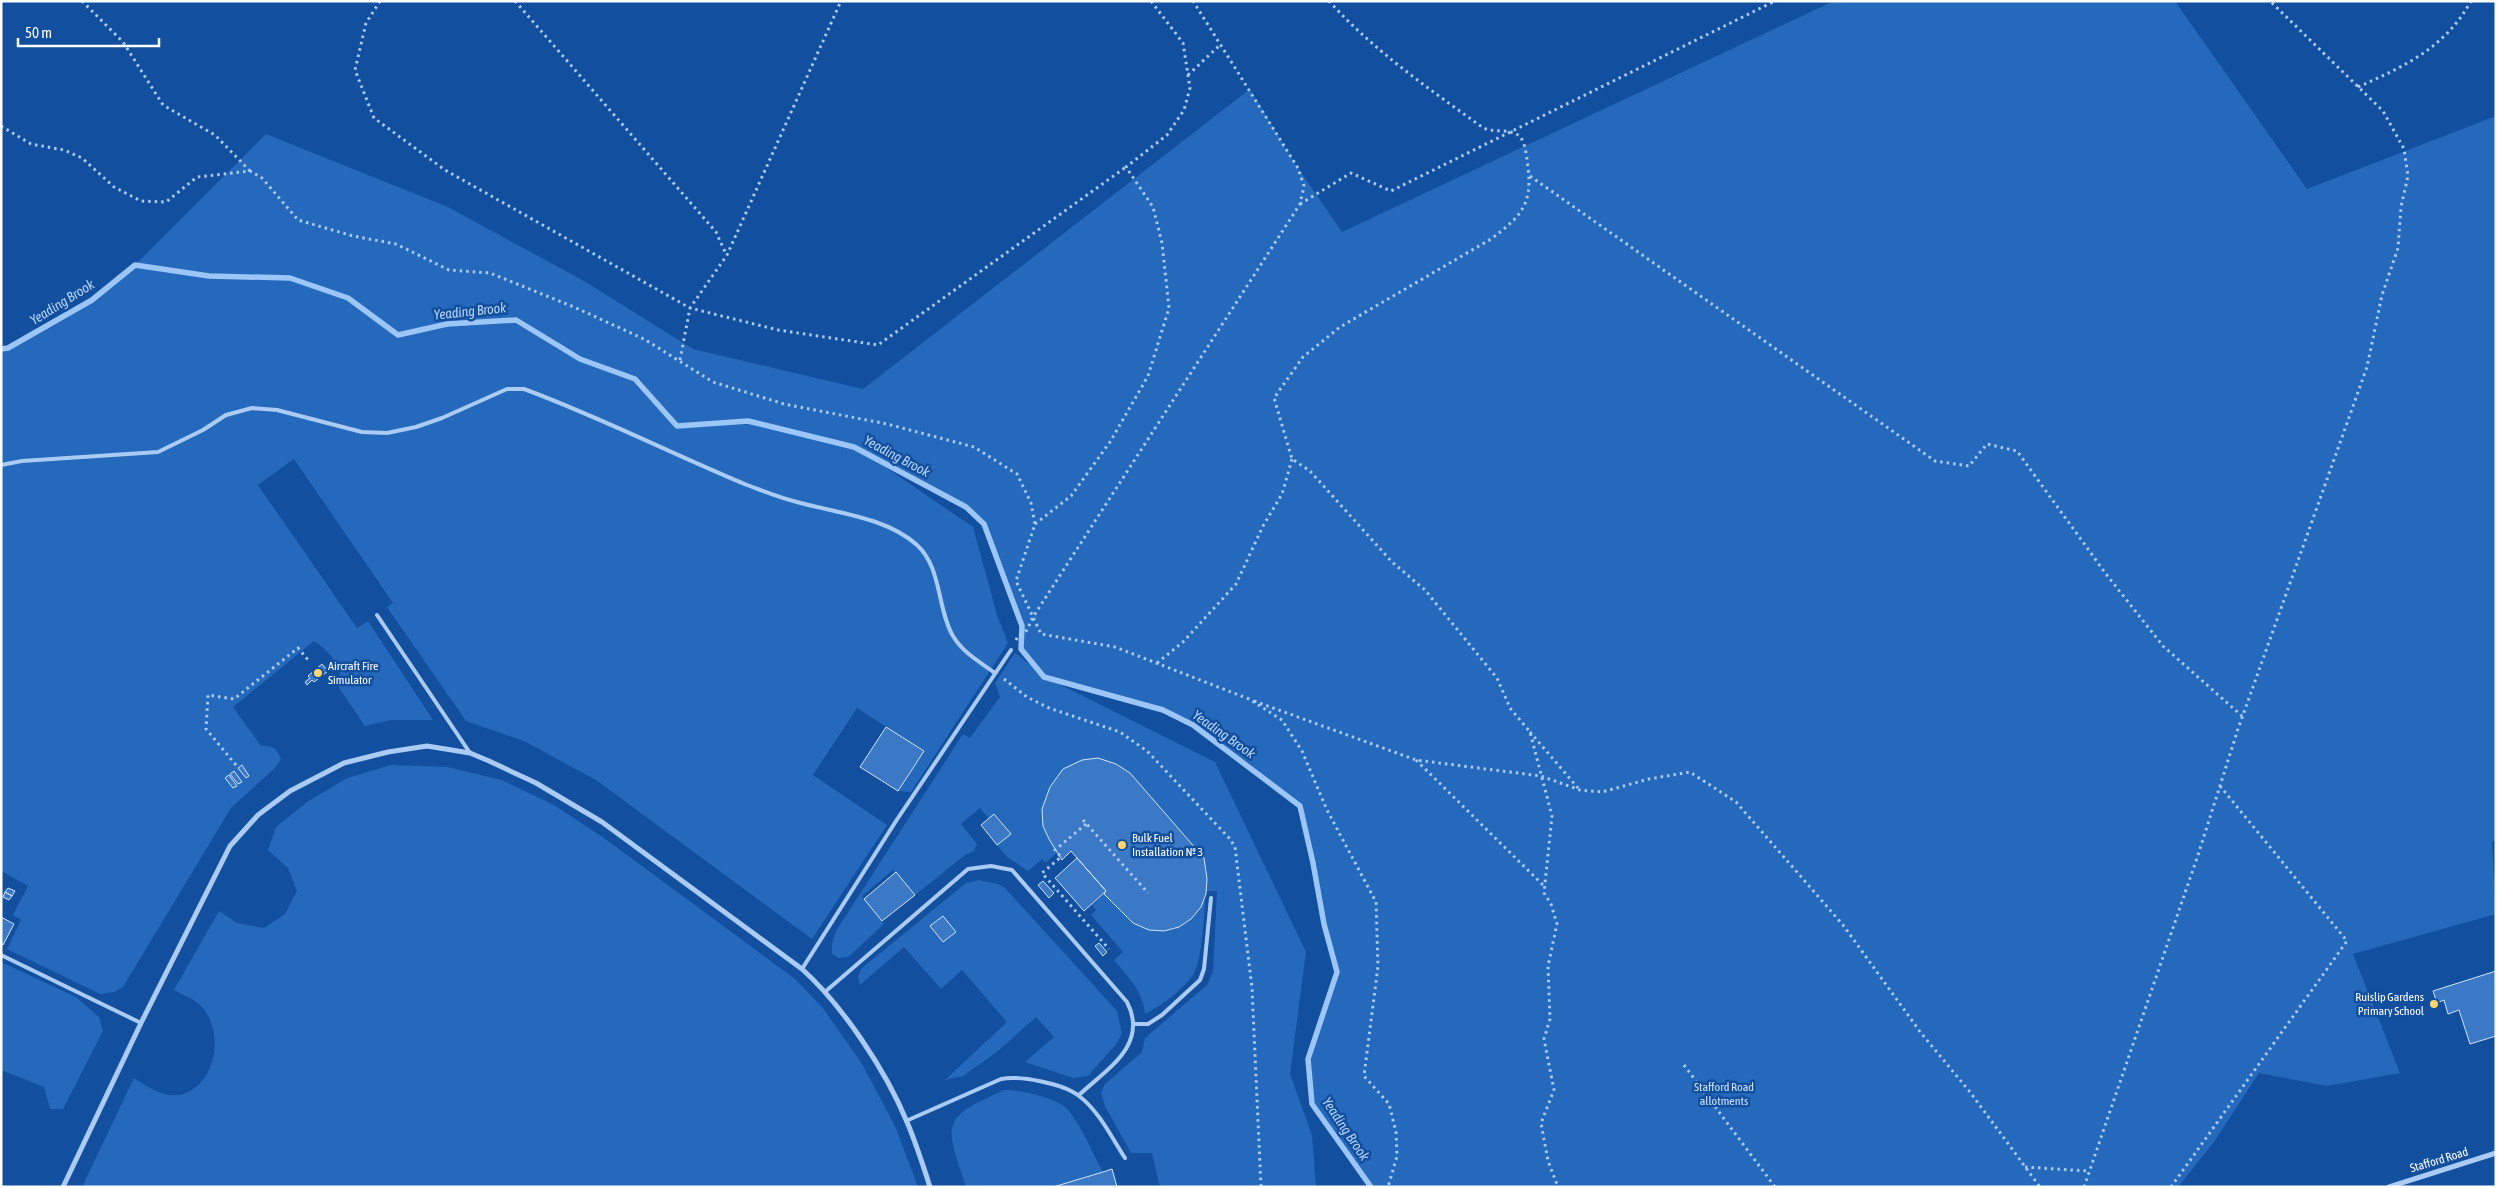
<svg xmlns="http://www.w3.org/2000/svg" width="2497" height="1188" viewBox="0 0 2497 1188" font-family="'Asap Condensed',sans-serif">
<rect width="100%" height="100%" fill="#124f9e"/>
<path fill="#2569bc" d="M1834 1H2175L2307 189 2496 116V840L2492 842 2496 914 2353 954 2400 1073 2327 1086 2259 1073 2214 1142 2178 1187H1371L1312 1104 1308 1059 1337 972 1324 924 1313 863 1300 806 1193 725 1163 710 1047 678 1215 762 1306 952 1290 1074 1312 1135 1316 1187H1160L1152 1153H1131L1105 1106 1101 1093 1105 1084 1142 1052 1145 1038 1207 985 1213 972 1217 891H1206C1204 910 1203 960 1193 975 1182 991 1162 1005 1145 1014 1143 991 1128 977 1114 960L1123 952 1091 915 1096 910 1092 905 1106 891 1071 852 1062 860 1057 853 1045 863 1042 859 1028 871 1007 857 997 845 1011 834 995 814 989 819 980 808 961 824 977 844 974 851 965 855 915 895 893 870 862 896 884 924 848 957 839 958 832 954V943L836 931 963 734 970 738 1000 697 995 683 1015 653 1042 674 1021 649 1022 626 984 524 966 507 860 450 973 527 997 615 1008 643 911 792 898 791 924 751 857 708 813 775 887 825 812 939 596 780 524 741 466 721 387 607 393 603 294 459 258 485 357 628 368 621 433 720H391L365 726 339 688C346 669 329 650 314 641L233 707 261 746C273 745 276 749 281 759L275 768 231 808 123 987 114 992 100 994 7 949 21 920 13 915 28 886 1 871V349L9 348 92 300 135 265 266 134 448 207 584 281 693 349 863 389 1250 89 1298 168 1342 232Z
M391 765 447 767 502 780 554 805 604 838 795 979 823 1008 862 1064 895 1126 918 1187H82L134 1078C146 1086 164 1098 180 1095 217 1086 225 1031 201 1006 195 999 182 995 174 990L219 911 237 923 264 928 285 914 297 891 288 868 268 850 276 827 307 802 347 778Z
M979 880 998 884 1005 888 1117 1011 1122 1033 1117 1043 1088 1076 1073 1078 1025 1062 1054 1037 1036 1017 997 1052 963 1076 945 1080 1007 1022 962 970 941 989 904 947 860 985 858 976 862 968 966 883Z
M1 962 76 997 99 1017 103 1031 63 1109H50L44 1087 1 1070Z
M1005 1090C1020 1090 1059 1098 1069 1111 1082 1127 1093 1154 1103 1172L1053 1187H966C945 1124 939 1118 1005 1090Z"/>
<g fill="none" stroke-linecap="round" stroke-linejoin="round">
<path stroke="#9bc6f7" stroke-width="5.5" d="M1 349 8 348 92 300 135 265 209 276 290 278 348 298 398 335 447 324 516 320 580 359 635 379 677 426 748 421 854 447 966 507 984 524 1022 626 1021 649 1044 677 1163 710 1193 725 1300 806 1313 863 1324 924 1337 972 1308 1059 1312 1104 1371 1187"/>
</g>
<path fill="#3b78c5" stroke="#d1e5fe" d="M322 664 328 671 314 682 312 680 307 685 305 682 310 678 308 676Z
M886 727 924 751 898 791 860 767Z
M1098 758 1116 764 1130 773 1204 858 1207 879 1206 894 1201 907 1191 919 1179 927 1164 931 1149 930 1133 923 1104 894 1106 891 1071 851 1062 860 1049 839 1043 826 1042 809 1050 787 1063 769 1082 760Z
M242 765 249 776 246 778 238 768Z
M234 771 242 782 238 784 230 774Z
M229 775 237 786 233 788 225 778Z
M994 814 1011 834 997 845 981 825Z
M1077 858 1106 891 1084 911 1055 878Z
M896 872 915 895 882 921 864 899Z
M1043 881 1054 893 1049 898 1038 885Z
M8 888 15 891 12 896 5 892Z
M5 892 12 896 9 900 3 897Z
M943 916 956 932 943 942 930 926Z
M1 917 14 924 3 945 1 944Z
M1099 943 1107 952 1103 956 1095 946Z
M2496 971V1036L2470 1044 2459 1010 2448 1014 2444 1000 2437 1003 2433 991Z
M1112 1169 1117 1187H1053L1103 1172Z"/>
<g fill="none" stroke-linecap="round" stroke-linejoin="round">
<path stroke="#a9cbf4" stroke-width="3" stroke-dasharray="2.5 4" stroke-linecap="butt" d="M82 1 123 42 163 105 215 135 250 171
M380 1 366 23 355 70 374 118 445 170 690 308 778 330 878 345 1126 167
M515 1 716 232 726 254
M1329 1C1373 50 1429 89 1482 127 1492 134 1513 127 1521 138 1526 146 1527 159 1528 168 1533 205 1519 218 1491 239L1340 327 1303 357 1274 398 1292 459 1310 471 1392 562 1425 590 1497 678 1510 708 1530 732 1552 816 1544 893 1551 904 1557 924 1548 966 1550 1019 1544 1039 1554 1090 1541 1123 1548 1161 1558 1187
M1188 75 1221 44
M2358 87C2405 66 2445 48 2471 1
M1 126 31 144 64 150 82 158 114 187 141 201 166 202 197 177 250 171 262 178 298 220 353 236 396 244 449 270 490 273 574 307 644 339 713 382 784 404 887 424 974 447 1017 474 1031 503 1035 524 1016 581 1041 634 1115 647 1249 699 1282 720 1302 751 1327 810 1376 902 1378 966 1364 1076 1389 1104 1396 1132 1397 1156 1388 1187
M1530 176 1935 461 1969 466 1987 444 2017 451 2106 574 2163 646 2242 716
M1300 204 1351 173 1391 191 1775 1
M680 360 690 308 727 255 841 1
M1035 524 1071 496 1110 442 1148 376 1169 308 1162 243 1153 207 1126 167 1167 135 1184 110 1190 88 1183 43 1151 1
M1016 640 1018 636 1027 630 1033 617 1300 204 1304 186 1298 168 1193 1
M1157 663 1183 642 1236 584 1263 526 1282 494 1292 459
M1004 679 1027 697 1049 708 1120 732 1147 751 1230 839 1235 847 1252 988 1261 1187
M1254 701 1416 760 1541 776 1580 790 1602 792 1649 779 1690 772 1736 802 1843 925 1921 1033 1970 1092 2040 1187
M1530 732 1578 788
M1416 760 1543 885
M236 765 206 729 208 695 234 699 298 648 309 661
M1083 820 1148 893
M1086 824 1055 850 1061 857 1042 873 1109 949
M1684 1065 1775 1187
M2025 1167 2088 1171
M2084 1187 2198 855 2238 729 2367 367 2382 295 2398 248 2401 207 2408 176 2404 149 2383 111 2270 1
M2171 1187 2347 941 2220 786"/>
<path stroke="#a9cbf4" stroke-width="4" d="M1 465 22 461 158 452 203 430 226 415 252 408 277 410 362 432 387 433 416 427 442 418 507 389H524C600 417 672 454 747 485 763 491 780 498 797 502 836 513 886 517 917 545 942 568 937 609 953 636 963 653 980 662 995 673
M377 615 470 753
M1 955 141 1023
M802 969 896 821 1011 650
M826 991 968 869 991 866 1012 870 1127 1002C1149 1045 1107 1069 1079 1095
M1134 1024H1148L1162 1015 1200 980 1204 969 1211 898
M906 1121 1001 1079C1020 1075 1064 1084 1079 1096 1099 1111 1112 1138 1125 1158"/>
<path stroke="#a9cbf4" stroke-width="5" d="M63 1187 141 1023 230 846 258 815 290 791 344 763 388 752 427 746 470 753 489 761 536 783 602 822 802 969C843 1006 886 1071 907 1122 916 1143 923 1165 930 1187
M2389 1187 2496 1153"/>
</g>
<g fill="#ffd56c" stroke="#124f9e" stroke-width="2">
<circle cx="318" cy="673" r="5"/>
<circle cx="1122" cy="845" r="5"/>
<circle cx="2434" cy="1004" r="5"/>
</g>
<g text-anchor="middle" stroke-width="5" stroke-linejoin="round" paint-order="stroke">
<g font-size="12" fill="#fff" stroke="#124f9e" text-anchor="start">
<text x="328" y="670">Aircraft Fire<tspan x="328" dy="14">Simulator</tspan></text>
<text x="1132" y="842">Bulk Fuel<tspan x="1132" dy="14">Installation № 3</tspan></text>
<text x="2424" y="1001" text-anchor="end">Ruislip Gardens<tspan x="2424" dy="14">Primary School</tspan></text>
</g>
<g font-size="12" fill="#d1e5fe" stroke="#124f9e">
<text x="1724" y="1091">Stafford Road<tspan x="1724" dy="14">allotments</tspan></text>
</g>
<g font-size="12" fill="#fff" stroke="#124f9e">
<text transform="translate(2439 1160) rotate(-17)" y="4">Stafford Road</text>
</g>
<g font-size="14" font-style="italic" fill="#b5d5fb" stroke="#124f9e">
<text transform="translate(62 302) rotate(-32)" y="5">Yeading Brook</text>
<text transform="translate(470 311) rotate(-6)" y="5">Yeading Brook</text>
<text transform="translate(897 456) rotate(28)" y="5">Yeading Brook</text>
<text transform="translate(1224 734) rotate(35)" y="5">Yeading Brook</text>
<text transform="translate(1346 1129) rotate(56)" y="5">Yeading Brook</text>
</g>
</g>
<rect width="2497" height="1188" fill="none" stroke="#ffffff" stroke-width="5"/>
<path d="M18 38v8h141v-8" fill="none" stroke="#ffffff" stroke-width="2.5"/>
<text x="25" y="38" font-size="15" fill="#ffffff" stroke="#124f9e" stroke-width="4" paint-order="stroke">50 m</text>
</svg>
